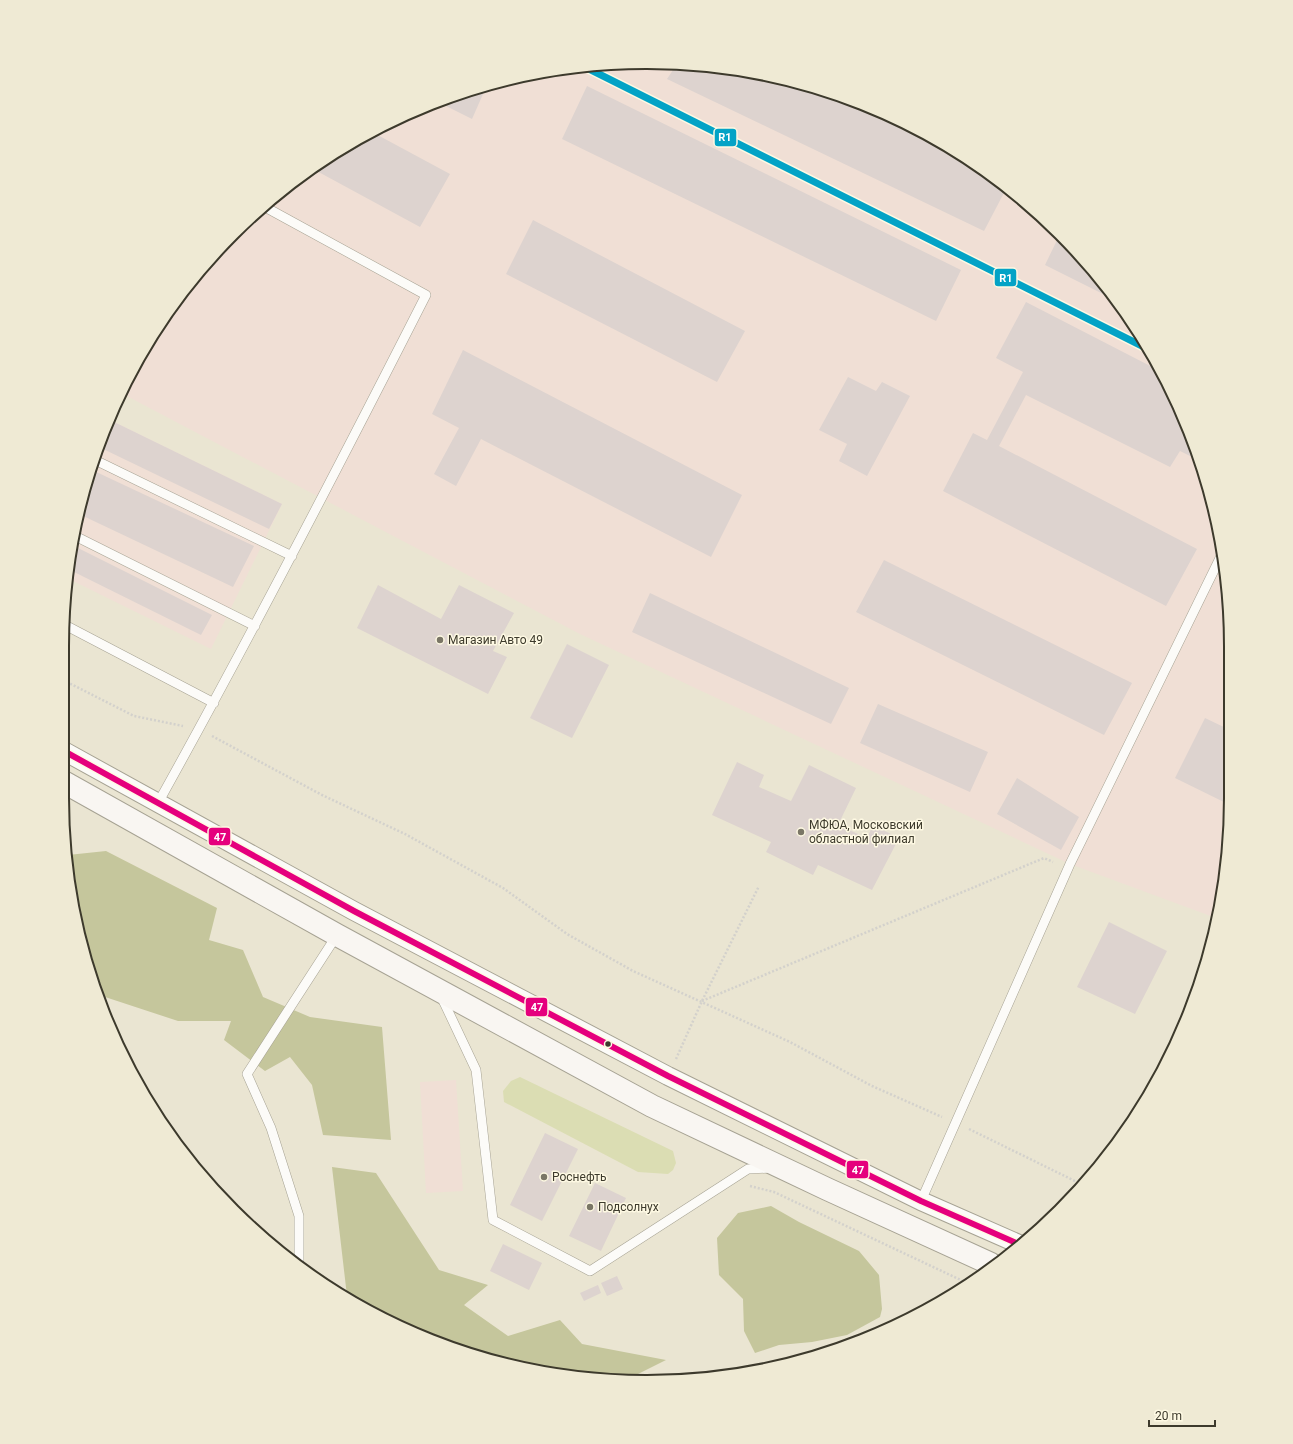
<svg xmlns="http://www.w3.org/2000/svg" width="1293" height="1444" viewBox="0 0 1293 1444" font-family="Roboto,sans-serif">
<rect width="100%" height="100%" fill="#eae5d2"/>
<path fill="#f0dfd5" d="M609 63 723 67 939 140 1032 207 1110 291 1171 388 1211 495 1230 609V836L1216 918 1070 864 580 634 121 393 140 354 207 261 291 183 388 122 495 82Z
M108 419 282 504 211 649 67 578 73 533Z
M456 1080 463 1191 426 1193 420 1082Z"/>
<path fill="#dbddb3" d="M520 1077 673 1151 676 1163 673 1170 668 1174 638 1172 504 1102 503 1091 511 1081Z"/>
<path fill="#c5c69c" d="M106 851 217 908 209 940 243 950 263 997 310 1017 382 1027 391 1140 323 1135 312 1085 290 1057 265 1071 224 1040 231 1021H178L102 996 73 912 68 855Z
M332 1167 376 1173 439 1270 488 1285 464 1305 508 1336 560 1320 582 1344 666 1360 626 1380 532 1371 388 1322 347 1296Z
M771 1206 799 1222 859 1251 879 1275 882 1309 880 1317 847 1335 812 1342 779 1345 755 1353 744 1331 743 1299 719 1275 717 1238 738 1213Z"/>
<path fill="#ddd3cf" d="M672 65 723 67 835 93 939 140 1006 189 984 231 667 79 675 67Z
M487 85 472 119 440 103Z
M587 86 961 270 936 321 562 139Z
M372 132 450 174 420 227 313 169Z
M533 220 745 331 717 382 506 274Z
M1059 236 1110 291 1117 301 1045 265Z
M1026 302 1160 371 1171 388 1198 460 1180 451 1170 467 1026 395 999 446 1197 549 1166 606 943 491 973 433 987 440 1023 372 996 358Z
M463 350 742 495 711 557 481 439 456 486 434 474 459 428 432 414Z
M848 377 876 391 882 382 910 396 867 476 839 461 847 444 819 430Z
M108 419 282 504 269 529 99 447Z
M92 470 254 546 233 587 79 514Z
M72 545 212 615 201 635 68 569Z
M884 560 1132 683 1104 735 856 612Z
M378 585 441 619 459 585 514 613 493 651 507 657 488 694 357 628Z
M650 593 849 688 831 724 632 632Z
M567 644 609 665 572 738 530 718Z
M878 704 988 752 970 792 860 743Z
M1205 718 1230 730V805L1175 778Z
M737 762 764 775 759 787 791 801 809 765 856 788 838 825 867 838 873 825 899 838 872 890 818 865 813 875 766 852 771 842 712 815Z
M1017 778 1079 817 1061 850 997 814Z
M1109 922 1167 951 1135 1014 1077 987Z
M545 1133 578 1149 542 1221 510 1205Z
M595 1183 626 1198 601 1251 569 1236Z
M503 1244 542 1263 529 1290 490 1271Z
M617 1276 623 1289 607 1296 601 1283Z
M598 1285 601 1293 584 1301 580 1293Z"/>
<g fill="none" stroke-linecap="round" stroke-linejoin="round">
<defs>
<path id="service" d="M95 460 292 556
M73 535 255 626
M63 624 214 703
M158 803C251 636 339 466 426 295L265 207
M441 996 476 1070 493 1220 590 1271 748 1169 771 1168
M921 1201 1070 864 1221 556
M299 1266V1216L271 1128 247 1074 337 935"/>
<path id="minor" d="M62 750 354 911 668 1076 921 1201 1021 1245"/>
<path id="secondary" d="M62 781 337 935 652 1106 827 1189 991 1264"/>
</defs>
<use href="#service" stroke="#a6a293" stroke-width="10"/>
<use href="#minor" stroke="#a6a293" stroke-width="20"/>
<use href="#secondary" stroke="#a6a293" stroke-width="24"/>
<path stroke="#d3d1cc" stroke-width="2.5" stroke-dasharray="2 2" stroke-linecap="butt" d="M63 680 134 716 183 726
M212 736 322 795 405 834 503 888 567 934 633 971 790 1042 872 1086 942 1117
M702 1001 1044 858 1053 862
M676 1059 702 1001 759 886
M969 1129 1081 1184
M750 1186 774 1192 965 1282"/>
<use href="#service" stroke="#fcfbf8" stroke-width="9"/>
<use href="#minor" stroke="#fcfbf8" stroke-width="18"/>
<use href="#secondary" stroke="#f9f6f2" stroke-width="22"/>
<defs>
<path id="bus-1" d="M62 750 354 911 668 1076 921 1201 1021 1245"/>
</defs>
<use href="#bus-1" stroke="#fef9e3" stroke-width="9"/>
<use href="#bus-1" stroke="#e5007d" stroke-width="6"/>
<defs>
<path id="rail-1" d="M585 67 1146 348"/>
</defs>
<use href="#rail-1" stroke="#fef9e3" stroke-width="10"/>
<use href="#rail-1" stroke="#03a3c6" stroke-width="7"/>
</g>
<g fill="#7a7666" stroke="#fef9e3" stroke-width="1.5">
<circle cx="440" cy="640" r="4"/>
<circle cx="801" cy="832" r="4"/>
<circle cx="544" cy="1177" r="4"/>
<circle cx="590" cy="1207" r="4"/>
</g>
<circle fill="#3d3a2c" stroke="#fef9e3" stroke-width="1.5" cx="608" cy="1044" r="3.5"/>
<g text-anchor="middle" stroke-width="3" stroke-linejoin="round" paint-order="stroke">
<g font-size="12" fill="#3d3a2c" stroke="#fef9e3" text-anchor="start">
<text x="448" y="644">Магазин Авто 49</text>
<text x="809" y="829">МФЮА, Московский<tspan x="809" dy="14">областной филиал</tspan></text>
<text x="552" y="1181">Роснефть</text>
<text x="598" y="1211">Подсолнух</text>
</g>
</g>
<path d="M0 0H1293V1444H0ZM646 69H647A577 577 0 0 1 1224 646V798A577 577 0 0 1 647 1375H646A577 577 0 0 1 69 798V646A577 577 0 0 1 646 69Z" fill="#efead4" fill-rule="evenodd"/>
<path fill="none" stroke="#3d3a2c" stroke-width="2" d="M646 69H647A577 577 0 0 1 1224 646V798A577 577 0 0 1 647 1375H646A577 577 0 0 1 69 798V646A577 577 0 0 1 646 69Z"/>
<g stroke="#fef9e3" stroke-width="1.5">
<rect x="714" y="128" width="23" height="19" rx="4" fill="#03a3c6"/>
<rect x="994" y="268" width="23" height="19" rx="4" fill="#03a3c6"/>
<rect x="208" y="827" width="23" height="19" rx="4" fill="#e5007d"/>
<rect x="525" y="997" width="23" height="20" rx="4" fill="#e5007d"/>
<rect x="846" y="1160" width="23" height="19" rx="4" fill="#e5007d"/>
</g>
<g font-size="11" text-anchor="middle" font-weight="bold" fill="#fff">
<text x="725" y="141">R1</text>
<text x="1006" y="282">R1</text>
<text x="220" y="841">47</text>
<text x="537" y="1011">47</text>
<text x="858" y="1174">47</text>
</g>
<path d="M1149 1420v6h66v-6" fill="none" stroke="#3d3a2c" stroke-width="2"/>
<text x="1155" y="1420" font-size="12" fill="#3d3a2c" stroke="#fef9e3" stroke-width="3" paint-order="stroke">20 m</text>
</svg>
